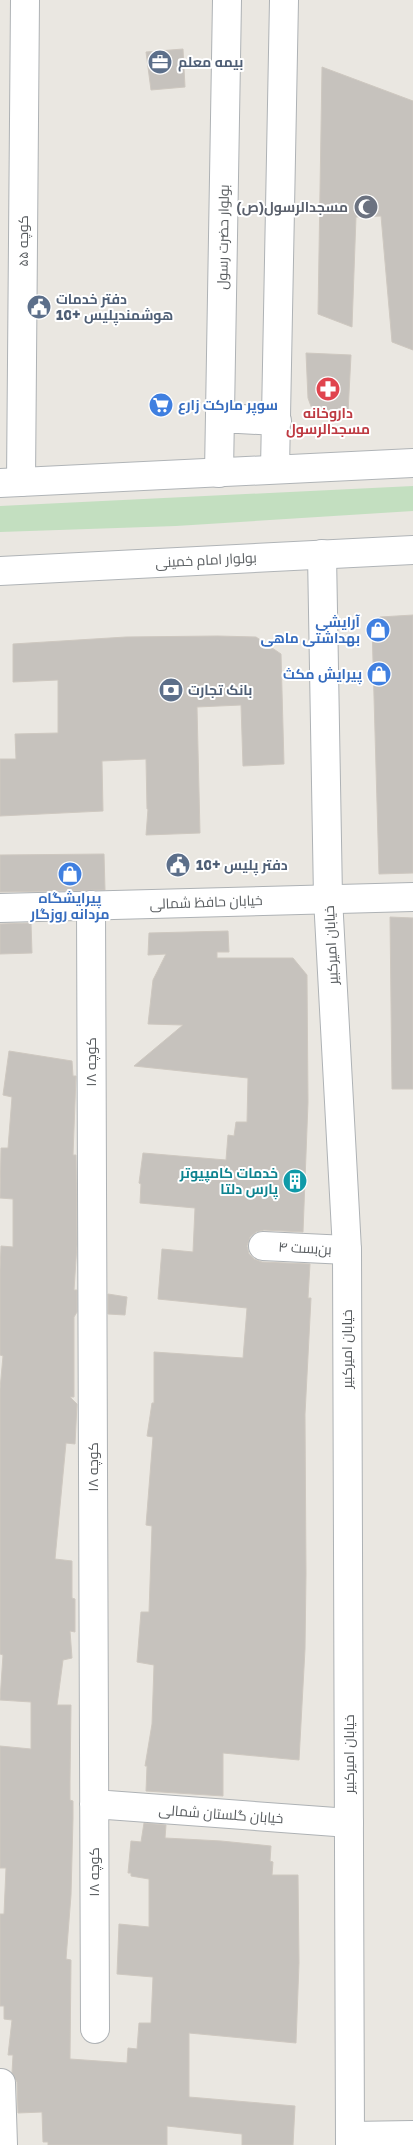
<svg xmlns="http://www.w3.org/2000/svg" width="413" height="2145" viewBox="0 0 413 2145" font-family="'Golos Text',Cairo,sans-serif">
<rect width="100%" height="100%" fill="#eae7e1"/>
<path fill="#c3dfc0" d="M413 486V511L176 526 0 532V506Z"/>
<path fill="#c6c2bd" stroke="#cec8c0" d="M183 49 185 87 151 90 146 52Z
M322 67 413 101V350L392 342 381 216 356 217 352 327 318 314Z
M306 353 351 355 348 413 327 414 312 409 308 398Z
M413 615V873L379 874 372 626 380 617Z
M218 636 256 637 281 654 284 764 243 766 241 705 197 707 200 833 146 835 148 809H147L146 759 102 761 103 811 0 816V759H16L15 734 58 733V680L13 682V644L126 637Z
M104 854 105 890 0 892V855Z
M390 917 413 918V1089H392Z
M31 923 32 953 0 954V924Z
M228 931 229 952H217V958H293L307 975 308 1102 303 1232 264 1230 256 1232 250 1237 247 1246 249 1254 254 1259 262 1262 310 1264 308 1298H311L305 1414 306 1573 305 1649 299 1760 223 1753V1796L146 1791 147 1766H145L152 1724 154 1665 137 1662 141 1612H149L152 1526 146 1525 153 1437 147 1436 152 1403H154V1352L243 1358 247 1308 158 1299 162 1249 193 1252 195 1208 140 1203 141 1184 139 1183 143 1153 226 1160 228 1135 234 1136 236 1122H247L248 1078 134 1066 183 1025 148 1024 153 980 166 954 148 955 149 933Z
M9 1051 72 1061 73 1076H76L73 1155H76L77 1245 74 1290H77V1312L74 1317V1397H70L77 1404 75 1444 66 1443 55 1559 72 1561V1598L75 1599V1632L70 1631 72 1658 63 1660 57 1705H71L70 1782V1800L73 1801V1818L71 1895 66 1959 71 1960 70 2059 127 2063 128 2048 137 2049 139 2023H151L153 1977 117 1974 119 1924 149 1927V1879L131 1876V1873H128L131 1841 141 1842 144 1823 166 1825 165 1838 221 1841 271 1846 270 1861 273 1862 272 1875H298L299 1963 296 2043 189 2033V2097L295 2106 293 2145H242V2134L167 2126V2145H48V2142H43L42 2112 18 2113 17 2082 12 2073 13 2055H8L12 2020 4 2019V2006H0V1914H4L6 1868H0V1746L31 1749V1702L0 1700 3 1655 0 1654V1389L3 1356 0 1355V1270L1 1246 13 1247V1199L0 1198 1 1148H8L12 1097 3 1095Z
M108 1294 127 1297 125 1315 108 1314Z"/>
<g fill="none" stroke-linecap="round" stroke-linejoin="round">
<defs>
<path id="minor" d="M21 482 25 0
M91 905 95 2029
M0 908 413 897
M263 1246 347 1250
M94 1804 349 1823
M1 2083 3 2145
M350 2136 413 2135"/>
<path id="tertiary" d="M221 418 277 421
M275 469 284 0
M219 473 227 0
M322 554 328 898 347 1250 350 2145"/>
<path id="secondary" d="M0 483 413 463
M0 571 413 550"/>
</defs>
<use href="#minor" stroke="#aeb2b5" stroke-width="30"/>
<use href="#tertiary" stroke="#aeb2b5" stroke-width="30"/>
<use href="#secondary" stroke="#b0b4b7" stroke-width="30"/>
<use href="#minor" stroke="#fff" stroke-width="28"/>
<use href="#tertiary" stroke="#fff" stroke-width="28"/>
<use href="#secondary" stroke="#fff" stroke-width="28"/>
</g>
<defs>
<symbol id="office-disc" viewBox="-11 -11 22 22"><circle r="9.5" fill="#5c6f8a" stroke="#fff"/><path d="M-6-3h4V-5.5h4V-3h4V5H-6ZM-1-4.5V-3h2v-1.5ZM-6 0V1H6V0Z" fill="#fff"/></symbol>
<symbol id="mosque-disc" viewBox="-11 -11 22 22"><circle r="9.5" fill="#6b7280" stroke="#fff"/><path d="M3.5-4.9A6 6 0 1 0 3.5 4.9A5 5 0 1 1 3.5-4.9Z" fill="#fff"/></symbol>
<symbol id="civic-disc" viewBox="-11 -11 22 22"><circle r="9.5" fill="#5c6f8a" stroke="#fff"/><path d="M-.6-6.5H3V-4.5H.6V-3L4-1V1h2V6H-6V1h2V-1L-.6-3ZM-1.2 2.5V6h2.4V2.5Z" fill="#fff"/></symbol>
<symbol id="pharmacy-disc" viewBox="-11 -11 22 22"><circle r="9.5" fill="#e0444e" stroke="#fff"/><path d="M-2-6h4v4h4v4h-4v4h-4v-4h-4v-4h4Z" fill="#fff"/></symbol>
<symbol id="supermarket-disc" viewBox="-11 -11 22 22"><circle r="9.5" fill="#3f7fe0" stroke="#fff"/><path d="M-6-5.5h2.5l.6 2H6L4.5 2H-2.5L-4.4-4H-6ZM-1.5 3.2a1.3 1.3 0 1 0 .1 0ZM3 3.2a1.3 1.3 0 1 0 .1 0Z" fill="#fff"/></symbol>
<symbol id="shop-disc" viewBox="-11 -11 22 22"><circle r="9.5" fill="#3f7fe0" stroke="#fff"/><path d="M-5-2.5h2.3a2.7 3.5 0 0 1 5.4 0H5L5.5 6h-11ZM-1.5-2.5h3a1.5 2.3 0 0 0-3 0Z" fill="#fff"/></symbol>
<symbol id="bank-disc" viewBox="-11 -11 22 22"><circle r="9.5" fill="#5c6f8a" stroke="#fff"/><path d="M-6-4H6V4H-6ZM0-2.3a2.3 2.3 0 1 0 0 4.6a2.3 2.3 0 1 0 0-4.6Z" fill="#fff"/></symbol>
<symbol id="building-disc" viewBox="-11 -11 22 22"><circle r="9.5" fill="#0f9aa8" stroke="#fff"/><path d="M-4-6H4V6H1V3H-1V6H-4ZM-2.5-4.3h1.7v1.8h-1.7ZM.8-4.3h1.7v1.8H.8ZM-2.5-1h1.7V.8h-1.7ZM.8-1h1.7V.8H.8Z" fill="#fff"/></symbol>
</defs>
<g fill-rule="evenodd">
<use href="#office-disc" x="146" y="48" width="28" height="28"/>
<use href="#mosque-disc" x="352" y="193" width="28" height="28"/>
<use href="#civic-disc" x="25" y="293" width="28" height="28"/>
<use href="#pharmacy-disc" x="314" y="375" width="28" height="28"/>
<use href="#supermarket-disc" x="147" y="391" width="28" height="28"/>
<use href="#shop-disc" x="364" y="616" width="28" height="28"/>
<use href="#shop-disc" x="365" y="660" width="28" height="28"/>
<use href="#bank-disc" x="157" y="676" width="28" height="28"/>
<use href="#civic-disc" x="164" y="851" width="28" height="28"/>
<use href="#shop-disc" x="56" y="860" width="28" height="28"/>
<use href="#building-disc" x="281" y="1167" width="28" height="28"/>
</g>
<g text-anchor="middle" stroke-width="4" stroke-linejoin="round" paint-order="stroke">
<g font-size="14" font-weight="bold" fill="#4e5e75" stroke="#fff" text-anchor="start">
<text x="178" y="67">بیمه معلم</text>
<text x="56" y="304">دفتر خدمات<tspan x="56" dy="16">هوشمندپلیس +10</tspan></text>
<text x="188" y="695">بانک تجارت</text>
<text x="196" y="870">دفتر پلیس +10</text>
</g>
<g font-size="14" font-weight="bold" fill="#5b616d" stroke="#fff" text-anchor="end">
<text x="348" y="212">مسجدالرسول(ص)</text>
</g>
<g font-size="14" fill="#595d60" stroke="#fff">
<text transform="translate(223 237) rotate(-89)" y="5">بولوار حضرت رسول</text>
<text transform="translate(23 241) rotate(-90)" y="5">کوچه ۵۵</text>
<text transform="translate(206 560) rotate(-3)" y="5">بولوار امام خمینی</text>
<text transform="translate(206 902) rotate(-2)" y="5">خیابان حافظ شمالی</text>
<text transform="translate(331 945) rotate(-93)" y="5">خیابان امیرکبیر</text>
<text transform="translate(91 1062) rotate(-90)" y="5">کوچه ۱۸</text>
<text transform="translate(305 1248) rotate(3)" y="5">بن‌بست ۴</text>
<text transform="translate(347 1349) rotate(-90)" y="5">خیابان امیرکبیر</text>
<text transform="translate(93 1467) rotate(-90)" y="5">کوچه ۱۸</text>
<text transform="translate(349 1754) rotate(-90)" y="5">خیابان امیرکبیر</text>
<text transform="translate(221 1814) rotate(4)" y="5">خیابان گلستان شمالی</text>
<text transform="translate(94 1872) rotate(-90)" y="5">کوچه ۱۸</text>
</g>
<g font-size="14" font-weight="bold" fill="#366cbe" stroke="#fff" text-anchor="end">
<text x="178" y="410" text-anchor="start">سوپر مارکت زارع</text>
<text x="360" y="627">آرایشی<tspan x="360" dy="16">بهداشتی ماهی</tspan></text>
<text x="362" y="679">پیرایش مکث</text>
<text x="70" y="903" text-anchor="middle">پیرایشگاه<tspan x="70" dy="16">مردانه روزگار</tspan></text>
</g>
<g font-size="14" font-weight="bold" fill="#be3a42" stroke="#fff">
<text x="328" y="418">داروخانه<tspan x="328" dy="16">مسجدالرسول</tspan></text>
</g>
<g font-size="14" font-weight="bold" fill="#0d838f" stroke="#fff" text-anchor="end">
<text x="278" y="1178">خدمات کامپیوتر<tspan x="278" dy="16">پارس دلتا</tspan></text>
</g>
</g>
</svg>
